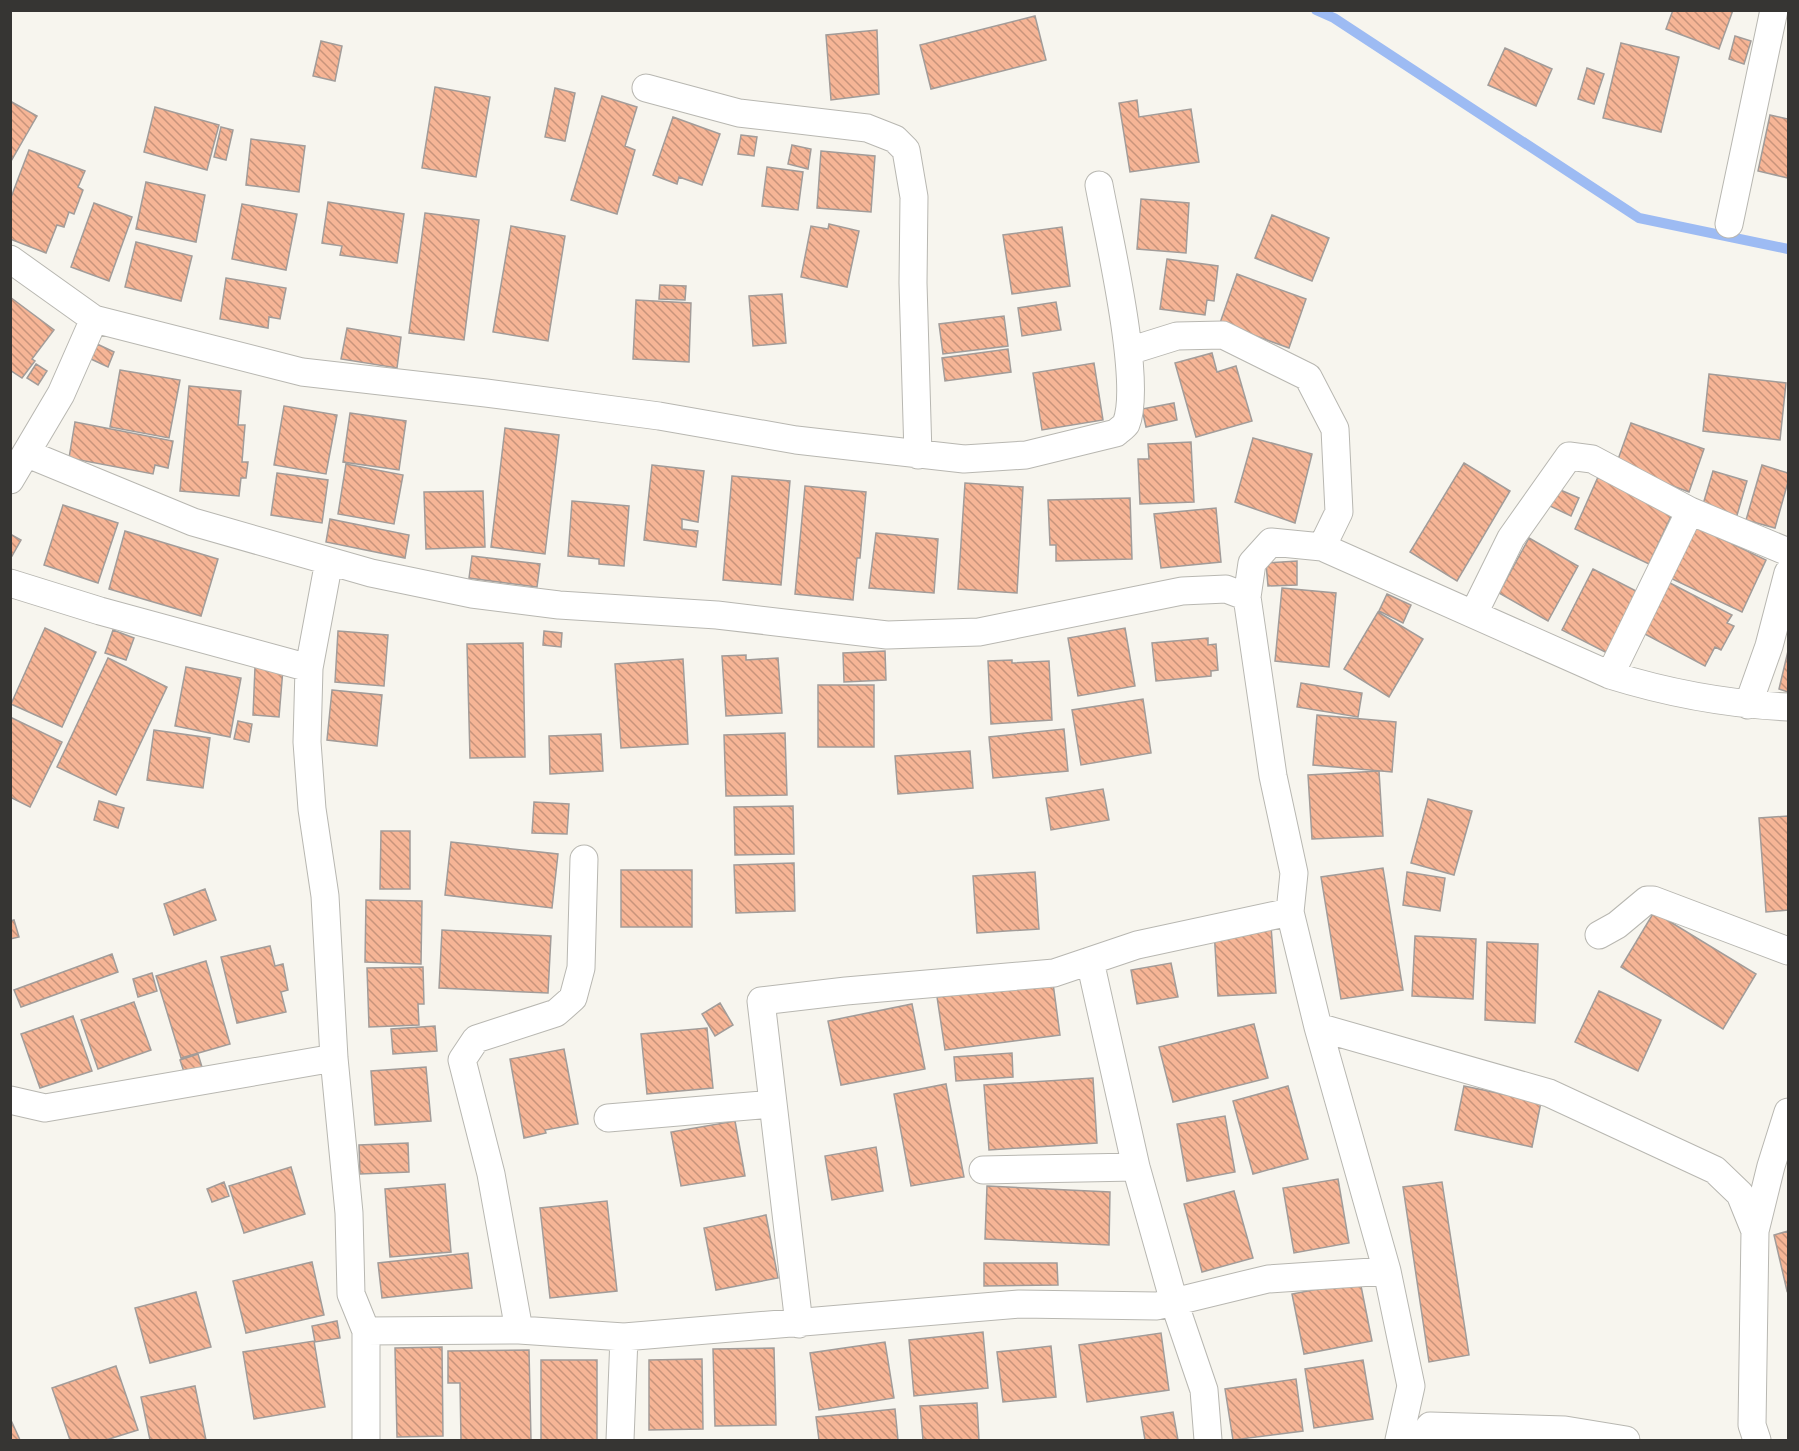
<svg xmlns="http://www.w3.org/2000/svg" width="1799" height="1451" viewBox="0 0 1799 1451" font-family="'IBM Plex Serif',serif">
<defs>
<pattern id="building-back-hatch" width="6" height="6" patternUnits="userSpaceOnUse" patternTransform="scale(1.5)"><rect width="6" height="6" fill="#f6b596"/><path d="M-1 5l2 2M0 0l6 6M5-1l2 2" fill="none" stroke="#c8947b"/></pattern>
</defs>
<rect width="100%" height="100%" fill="#f7f5ee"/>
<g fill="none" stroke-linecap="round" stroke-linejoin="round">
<path stroke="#9dbbf3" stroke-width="10" d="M1316 10 1334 18 1639 218 1788 249"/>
</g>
<path fill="url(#building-back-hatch)" stroke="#a29c99" stroke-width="1.5" d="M1673 10H1733L1719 49 1666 29Z
M1035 16 1046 60 931 89 920 45Z
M877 30 879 94 831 100 826 35Z
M1735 36 1751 41 1744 64 1729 59Z
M321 41 342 46 335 81 313 76Z
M1621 43 1679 57 1661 132 1603 118Z
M1505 48 1552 69 1536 106 1488 85Z
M1587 68 1604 74 1594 104 1578 99Z
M435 87 490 97 476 177 422 168Z
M555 88 575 93 565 141 545 137Z
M602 96 637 107 625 146 635 150 617 214 571 200Z
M1137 100 1139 117 1191 109 1199 162 1130 172 1119 103Z
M10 101 37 116 10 163Z
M155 107 219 125 207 170 144 152Z
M1770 115 1788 119V178L1758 171Z
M673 117 720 134 702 185 679 177 677 184 653 175Z
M221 127 233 130 226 160 214 157Z
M741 135 757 137 754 156 738 154Z
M251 139 305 146 299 192 246 185Z
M792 145 811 149 808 169 788 164Z
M29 150 85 171 78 187 83 190 74 214 69 212 64 227 57 225 46 253 10 239V200Z
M821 151 875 156 871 212 817 208Z
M767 167 803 172 798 210 762 206Z
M146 182 205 195 196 242 136 229Z
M1141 199 1189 203 1186 253 1137 249Z
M328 202 404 214 397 263 340 255 342 246 322 243Z
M94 203 132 217 109 281 71 267Z
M242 204 297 214 286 270 232 259Z
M425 213 479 220 464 340 409 333Z
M1272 215 1329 238 1312 281 1255 258Z
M829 224 859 231 847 287 801 277 811 226 828 229Z
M511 226 565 236 548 341 493 332Z
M1062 227 1070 286 1012 294 1003 235Z
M136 242 192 256 181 301 125 287Z
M1167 259 1218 266 1214 301 1207 300 1205 315 1160 309Z
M1237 274 1306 299 1289 348 1220 323Z
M226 278 286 288 280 319 269 317 268 328 220 319Z
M660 285 686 286 685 300 659 299Z
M782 294 786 343 753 346 749 296Z
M10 297 54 330 32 359 35 361 22 378 10 370Z
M636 300 691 303 689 362 633 359Z
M1056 302 1061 330 1022 336 1018 308Z
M1004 316 1008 346 943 354 939 324Z
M347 328 401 337 397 368 341 359Z
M97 344 114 352 108 367 91 359Z
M1008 349 1011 372 945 381 942 358Z
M1212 353 1217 372 1236 366 1252 421 1196 437 1175 363Z
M1094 363 1103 420 1042 430 1033 373Z
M36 364 47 371 38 385 27 378Z
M120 370 180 380 169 438 110 427Z
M1709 374 1786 383 1780 440 1703 431Z
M189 386 241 391 238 425H245L242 462H248L246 478H241L239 496 180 491Z
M1174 403 1177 420 1146 427 1142 409Z
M284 406 337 415 326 474 274 465Z
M350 413 406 421 399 470 343 462Z
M75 422 173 441 168 468 155 465 153 474 69 458Z
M1631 423 1704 449 1689 492 1616 465Z
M505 428 559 435 545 554 491 547Z
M1253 438 1312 454 1295 523 1235 502Z
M1191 442 1194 502 1140 504 1138 459H1149L1148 444Z
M1464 463 1510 491 1457 581 1410 552Z
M346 464 403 475 394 524 338 514Z
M652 465 704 471 698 522 682 519V529L698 531 696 547 644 540Z
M1762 465 1788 473V482L1775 528 1746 520Z
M1713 471 1747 481 1735 522 1701 511Z
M277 473 328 480 322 523 271 515Z
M732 476 790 481 781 585 723 580Z
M1598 477 1673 512 1649 564 1575 529Z
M965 483 1023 487 1017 593 958 589Z
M805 486 866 492 860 558H857L853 600 795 594Z
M1558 489 1579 498 1571 516 1550 506Z
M483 491 485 547 426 549 424 492Z
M1130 498 1132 559 1056 561V545H1050L1048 500Z
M572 501 629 506 624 566 599 564V559L568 556Z
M63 505 118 523 98 583 44 565Z
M1216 508 1221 562 1161 568 1154 514Z
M330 519 409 535 405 558 326 542Z
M1693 525 1766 560 1742 612 1668 577Z
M125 531 218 559 201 616 109 589Z
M876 533 938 539 934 593 869 588Z
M10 534 21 540 12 556 10 555Z
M1529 538 1578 566 1548 621 1499 593Z
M472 556 540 564 537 587 469 578Z
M1297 561V585L1268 586 1266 563Z
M1593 569 1644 595 1613 656 1562 630Z
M1668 582 1732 615 1727 623 1734 626 1721 650 1715 647 1705 666 1641 632Z
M1282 588 1336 593 1329 667 1275 661Z
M1387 594 1411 605 1403 623 1379 611Z
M1378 612 1423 639 1389 697 1344 669Z
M45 628 96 652 62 727 11 704Z
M1125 628 1135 686 1078 696 1068 638Z
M113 630 134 638 126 660 105 653Z
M338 631 388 635 384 686 335 682Z
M544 631 562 633 561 647 543 645Z
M1208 638V645L1216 644 1218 670 1211 671V676L1156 681 1152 643Z
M523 643 525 757 470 758 467 644Z
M885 651 886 680 844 682 843 653Z
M1788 651V692L1779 689Z
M746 655V660L778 658 782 713 726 716 722 656Z
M108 658 167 687 116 795 57 767Z
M683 659 688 744 621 748 615 664Z
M1012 660V663L1049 661 1052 720 991 724 988 661Z
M186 667 241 678 230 737 175 726Z
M255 667 283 669 279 717 253 715Z
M1301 683 1362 693 1358 717 1297 707Z
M818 685H874V747H818Z
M332 690 382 695 377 746 327 740Z
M1143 699 1151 753 1081 765 1072 710Z
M1317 715 1396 722 1392 772 1313 765Z
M10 717 62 742 30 807 10 797Z
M238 721 252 724 249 742 234 739Z
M1064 729 1068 771 993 778 989 737Z
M154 730 210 738 203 788 147 780Z
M785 733 787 795 726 796 724 735Z
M601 734 603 771 550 774 549 736Z
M970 751 973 788 898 794 895 756Z
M1379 771 1383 836 1312 839 1308 775Z
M1103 789 1109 820 1051 830 1046 798Z
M1428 799 1472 811 1454 875 1411 863Z
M99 801 124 808 118 828 94 820Z
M534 802 569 804 567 834 532 833Z
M793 806 794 854 735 855 734 807Z
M1788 816V910L1766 912 1759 818Z
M381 831H410V889H380Z
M451 842 558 854 552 908 445 895Z
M794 863 795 911 736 913 734 865Z
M1383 868 1403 990 1341 999 1321 877Z
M621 870H692V927H621Z
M1035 872 1039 929 977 933 973 876Z
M1407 872 1445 878 1440 911 1403 905Z
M205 889 216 920 174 935 164 904Z
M366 900 422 901 421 964 365 962Z
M1654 912 1756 974 1723 1029 1621 967Z
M14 920 19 937 10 939V921Z
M1271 926 1276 993 1218 996 1214 930Z
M442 930 551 936 548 993 439 988Z
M1415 936 1476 939 1473 999 1412 996Z
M1487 942 1538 944 1535 1023 1485 1020Z
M270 946 275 966 283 964 288 990 281 992 286 1012 237 1023 221 957Z
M112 954 118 972 21 1007 14 990Z
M206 961 230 1044 181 1058 156 976Z
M1171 963 1178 997 1137 1004 1131 970Z
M423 967 424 1004H418L419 1025 369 1027 367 968Z
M152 973 157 991 138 997 133 979Z
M1053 983 1060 1035 945 1050 937 997Z
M1599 991 1661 1020 1638 1071 1575 1042Z
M134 1002 151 1050 98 1069 81 1020Z
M720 1003 733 1025 715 1036 702 1014Z
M912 1004 925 1069 841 1085 828 1021Z
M73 1016 92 1071 40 1088 21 1034Z
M1254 1024 1268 1078 1173 1102 1159 1047Z
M435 1026 437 1051 393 1054 391 1029Z
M707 1028 713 1088 647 1094 641 1034Z
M564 1049 578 1124 545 1130 546 1133 524 1138 510 1059Z
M1012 1053 1013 1077 956 1081 954 1057Z
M198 1054 202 1067 184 1072 180 1060Z
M426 1067 431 1121 375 1125 371 1071Z
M1093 1078 1097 1143 989 1150 984 1085Z
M946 1084 964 1177 911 1186 894 1094Z
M1288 1086 1308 1159 1253 1174 1233 1101Z
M1464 1086 1541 1102 1532 1147 1455 1130Z
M1225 1116 1235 1172 1187 1181 1177 1124Z
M735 1121 745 1176 681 1186 671 1132Z
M408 1143 409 1172 360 1174 359 1145Z
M876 1147 883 1191 832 1200 825 1156Z
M291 1167 305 1214 244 1233 229 1186Z
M1338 1179 1349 1243 1294 1253 1283 1188Z
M224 1182 229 1196 212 1202 207 1189Z
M1442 1182 1469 1355 1429 1362 1403 1187Z
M445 1184 451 1252 390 1257 385 1189Z
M987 1186 1110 1192 1109 1245 985 1239Z
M1234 1191 1253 1258 1202 1272 1184 1204Z
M607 1201 617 1291 550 1298 540 1208Z
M766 1215 778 1278 716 1290 704 1228Z
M1788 1231V1290L1787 1291 1774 1235Z
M468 1253 472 1288 382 1298 378 1263Z
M312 1262 324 1315 246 1333 233 1281Z
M984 1263H1057L1058 1285 984 1286Z
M1360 1281 1372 1341 1304 1354 1292 1294Z
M196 1292 211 1347 150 1363 135 1308Z
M337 1321 340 1338 315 1342 312 1326Z
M983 1332 988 1388 914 1396 909 1340Z
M1161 1333 1169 1390 1087 1402 1079 1345Z
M314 1341 325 1407 254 1419 243 1352Z
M885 1342 894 1398 819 1410 810 1353Z
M1051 1346 1056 1397 1003 1402 997 1352Z
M442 1347 443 1436 397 1437 395 1348Z
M774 1348 776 1425 715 1426 713 1349Z
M529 1350 531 1440H461L460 1383H448V1351Z
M702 1359 703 1429 649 1430V1360Z
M541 1360H597V1440H541Z
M1363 1360 1373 1419 1314 1428 1305 1369Z
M116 1366 138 1430 106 1440H70L52 1388Z
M1296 1379 1303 1431 1233 1440 1225 1389Z
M195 1386 206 1440H150L141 1397Z
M977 1403 979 1440H923L920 1406Z
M895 1409 898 1440H819L816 1417Z
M1173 1412 1178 1440H1145L1141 1417Z
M10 1418 20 1440H10Z"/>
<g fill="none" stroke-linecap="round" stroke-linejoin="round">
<defs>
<path id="minor" d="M646 88 739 113 867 128 895 139 906 150 914 197 913 283 918 455
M1729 224 1774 10
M10 259 94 319 302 372 486 393 659 416 796 440 964 459 1026 455 1116 433C1119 430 1124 427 1126 424 1143 383 1108 234 1099 185
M1129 351 1177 336 1223 335 1308 377 1335 429 1339 512 1322 547
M28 454 193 522 371 573 472 594 559 605 717 615 887 635 979 632 1182 591 1226 589 1247 597
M10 480 61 394 94 319
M329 561 309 668 307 742 312 809 325 896 334 1058 349 1213 351 1294 366 1331V1440
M10 583 100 611 309 668
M1474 613 1511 538 1569 456 1592 459 1690 511 1788 552
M1610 675 1690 511
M1748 705 1769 646 1788 573
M1599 935 1617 925 1647 900H1653L1788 951
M1090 961 1136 1167 1174 1302 1204 1390 1208 1440
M1318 1027 1549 1093 1715 1170 1740 1194 1755 1231
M10 1100 45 1108 334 1058
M608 1118 772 1104
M983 1170 1136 1167
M799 1324 761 1001 846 991 1054 973 1137 945 1290 912
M519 1330 491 1174 462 1060 476 1039 556 1013 573 998 581 968 584 859
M366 1331 519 1330 624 1337 1019 1304 1157 1306 1268 1279 1387 1271
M620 1440 624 1337
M1399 1440 1411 1386 1387 1271 1318 1027 1290 912 1294 873 1273 776 1247 597 1252 563 1271 542 1322 547 1610 675C1668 693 1728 704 1788 707
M1419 1440 1430 1426 1565 1430 1626 1440
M1757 1440 1752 1425 1755 1231 1771 1166 1788 1112"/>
</defs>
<use href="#minor" stroke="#b8b7b1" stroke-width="29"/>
<use href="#minor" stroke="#fff" stroke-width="27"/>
</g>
<rect width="1799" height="1451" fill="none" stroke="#363533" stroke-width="24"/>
</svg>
